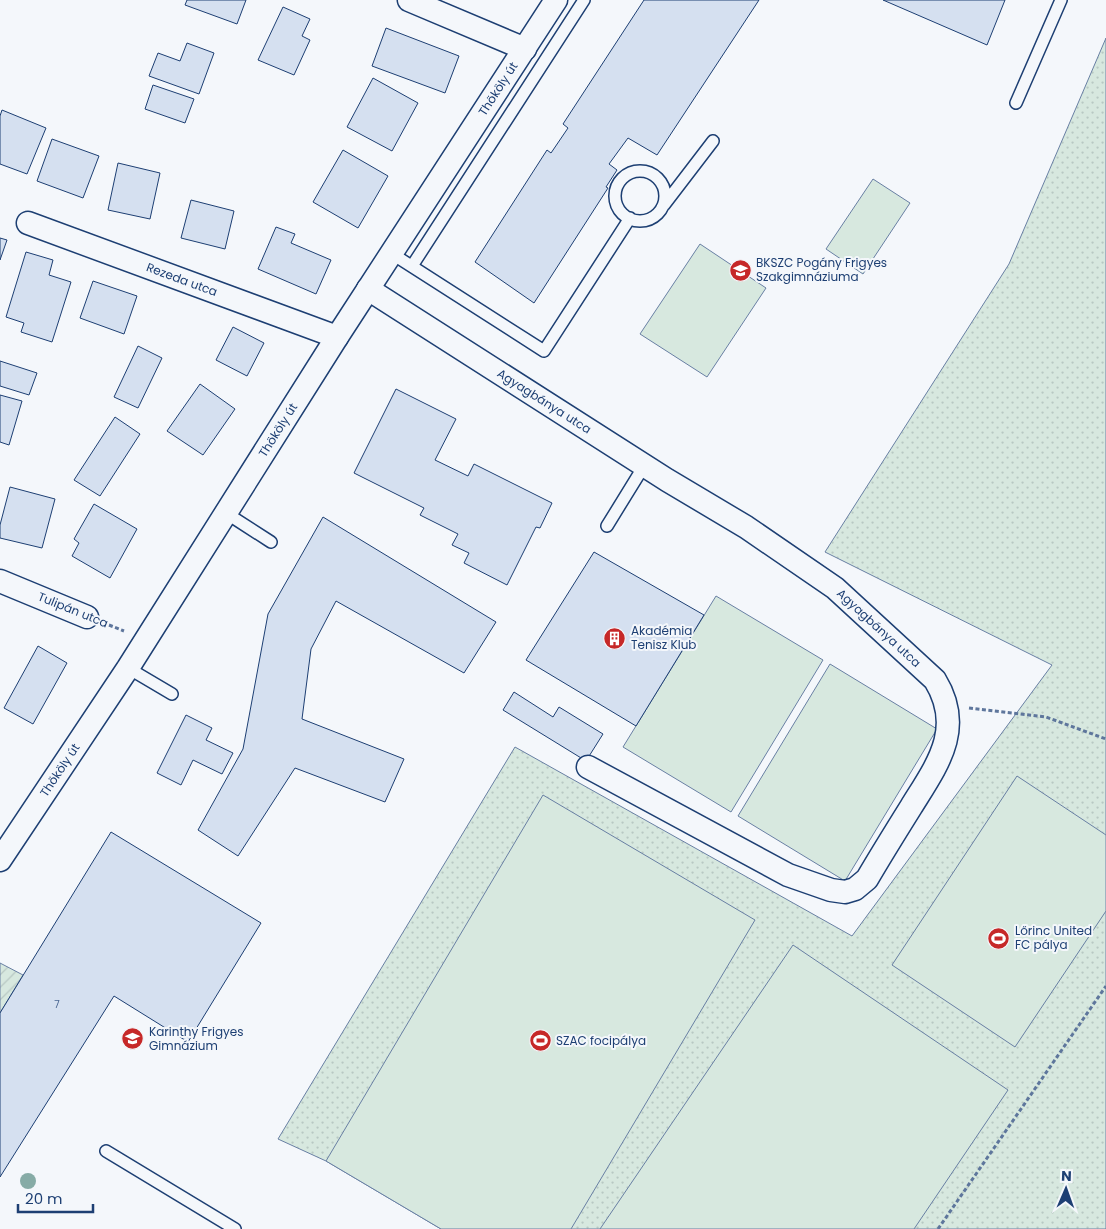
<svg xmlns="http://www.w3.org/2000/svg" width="1106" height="1229" viewBox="0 0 1106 1229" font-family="Poppins,sans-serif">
<defs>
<pattern id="grass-dots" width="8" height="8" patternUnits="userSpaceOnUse" patternTransform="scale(1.25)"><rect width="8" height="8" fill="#d7e8df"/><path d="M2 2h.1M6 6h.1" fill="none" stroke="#b8c8c3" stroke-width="1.8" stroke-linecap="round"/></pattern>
<pattern id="garden-furrows" width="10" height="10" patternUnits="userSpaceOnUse" patternTransform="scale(1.25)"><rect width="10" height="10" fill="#d7e8df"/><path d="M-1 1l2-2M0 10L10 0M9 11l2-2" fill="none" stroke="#b8c8c3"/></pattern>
</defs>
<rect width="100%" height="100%" fill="#f4f7fb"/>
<path fill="url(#grass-dots)" stroke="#687fa3" d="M1106 38V1229H441L326 1161 278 1139 515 747 852 936 1052 665 825 552 1009 264Z"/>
<path fill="url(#garden-furrows)" stroke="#687fa3" d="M0 963 23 975 0 1013Z"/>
<path fill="#d7e8df" stroke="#687fa3" d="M873 179 910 203 863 274 826 249Z
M700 244 766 288 707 377 640 334Z
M716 596 823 660 731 812 623 747Z
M830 664 937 729 845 881 738 816Z
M1017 776 1106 835V911L1015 1047 892 965Z
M543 795 755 920 571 1229H441L326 1161Z
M793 945 1008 1090 914 1229H600Z"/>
<path fill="#d5e0f0" stroke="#1d3f73" d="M187 0H246L237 24 185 5Z
M644 0H759L657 155 628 138 609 164 617 170 606 187 608 188 534 303 475 262 547 150 551 153 568 128 563 124Z
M883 0H1005L987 45Z
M283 7 310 19 302 36 310 40 294 75 258 60Z
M386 28 459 56 445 93 372 66Z
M187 43 214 53 199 94 149 76 158 53 180 61Z
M373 78 418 103 392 151 347 127Z
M153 85 194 99 185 123 145 109Z
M2 110 46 128 27 174 0 164V116Z
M52 139 99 156 83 198 37 181Z
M343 150 388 176 358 228 313 202Z
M118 163 160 173 150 219 108 210Z
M191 200 234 211 225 249 181 238Z
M276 227 295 234 291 243 331 260 316 294 258 269Z
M0 238 7 240 0 260Z
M26 252 53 260 49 275 71 282 52 342 21 332 24 323 6 317Z
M93 281 137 296 124 334 80 318Z
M233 327 264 343 247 376 216 360Z
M138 346 162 358 138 408 114 397Z
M0 361 37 373 29 395 0 386Z
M200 384 235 409 203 455 167 431Z
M396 389 456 419 435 460 468 476 474 464 552 503 540 528 536 527 507 585 464 563 469 553 452 545 458 534 420 515 424 508 354 473Z
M0 395 22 401 9 445 0 442Z
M115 417 140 434 100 496 74 480Z
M10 487 55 499 42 548 0 538V525Z
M94 504 137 529 110 578 72 556 79 543 74 539Z
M323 517 496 622 464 673 336 601 311 649 302 719 404 759 385 802 295 768 238 856 198 830 243 749 268 614Z
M594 552 704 615 636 726 526 660Z
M38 646 67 663 33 724 4 708Z
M514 692 553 717 559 707 603 734 586 761 503 710Z
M186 715 212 728 206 740 233 753 222 774 193 760 181 785 157 773Z
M111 832 261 923 188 1042 114 996 0 1177V1013Z"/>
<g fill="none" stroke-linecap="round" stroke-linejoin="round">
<defs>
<path id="lane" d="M1016 103 1061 0
M615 196a25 25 0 1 1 50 0a25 25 0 1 1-50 0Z
M664 205 713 141
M391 253 544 351 630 218
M412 266 584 0
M226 513 271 542
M607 526 644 466
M128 668 172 694
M106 1151 235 1229"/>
<g id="street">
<path d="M409 0 525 49"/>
<path id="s1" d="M28 223 337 337"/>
<path id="s2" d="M368 289 667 480 746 527 835 588 935 680C965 729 937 765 911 807 896 831 881 855 867 879L855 889 845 892 831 890 788 875 588 767"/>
<path d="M0 581 87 617"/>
<path id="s3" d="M0 860 128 668 337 337 556 0"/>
</g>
</defs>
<use href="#lane" stroke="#1d3f73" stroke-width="14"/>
<use href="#street" stroke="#1d3f73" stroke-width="25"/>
<path stroke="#5e769c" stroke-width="3" stroke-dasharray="4 2.5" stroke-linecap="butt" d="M109 625 124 631
M969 708 1046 717 1106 739
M938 1229 1106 986"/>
<use href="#lane" stroke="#f4f7fb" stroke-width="11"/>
<use href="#street" stroke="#f4f7fb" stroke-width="22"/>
</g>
<circle fill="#86aba6" cx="28" cy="1181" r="8"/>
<defs>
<symbol id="school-disc" viewBox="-11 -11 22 22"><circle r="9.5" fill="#c62828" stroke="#f4f7fb"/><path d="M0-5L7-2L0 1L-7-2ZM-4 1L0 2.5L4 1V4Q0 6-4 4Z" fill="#fff"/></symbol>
<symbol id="building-disc" viewBox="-11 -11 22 22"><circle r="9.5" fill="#c62828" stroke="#f4f7fb"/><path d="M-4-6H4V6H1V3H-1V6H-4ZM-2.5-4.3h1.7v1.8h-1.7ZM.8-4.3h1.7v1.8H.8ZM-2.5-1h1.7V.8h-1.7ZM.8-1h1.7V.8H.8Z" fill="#fff"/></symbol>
<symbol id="stadium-disc" viewBox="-11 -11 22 22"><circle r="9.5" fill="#c62828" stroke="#f4f7fb"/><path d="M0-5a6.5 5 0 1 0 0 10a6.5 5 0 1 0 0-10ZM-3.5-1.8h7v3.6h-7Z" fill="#fff"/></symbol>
</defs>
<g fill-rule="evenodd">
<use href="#school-disc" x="728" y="258" width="25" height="25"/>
<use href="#building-disc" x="602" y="626" width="25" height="25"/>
<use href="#stadium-disc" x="986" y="926" width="25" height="25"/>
<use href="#school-disc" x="120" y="1026" width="25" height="25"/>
<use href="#stadium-disc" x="528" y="1028" width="25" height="25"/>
</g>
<g text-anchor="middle" stroke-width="4" stroke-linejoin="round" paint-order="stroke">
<g font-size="10" fill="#4b6792">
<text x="57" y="1008">7</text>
</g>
<g font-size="12" fill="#1d3f73" stroke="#f4f7fb">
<text dy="4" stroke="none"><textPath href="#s3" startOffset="918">Thököly út</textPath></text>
<text dy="4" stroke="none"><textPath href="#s1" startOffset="164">Rezeda utca</textPath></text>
<text dy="4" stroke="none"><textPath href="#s2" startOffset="209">Agyagbánya utca</textPath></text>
<text dy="4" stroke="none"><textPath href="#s3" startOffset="512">Thököly út</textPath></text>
<text transform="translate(73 610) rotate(22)" y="4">Tulipán utca</text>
<text dy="4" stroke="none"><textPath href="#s2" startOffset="614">Agyagbánya utca</textPath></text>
<text dy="4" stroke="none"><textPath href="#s3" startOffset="108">Thököly út</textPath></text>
</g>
<g font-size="12" fill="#1d3f73" stroke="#f4f7fb" text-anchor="start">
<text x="756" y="267">BKSZC Pogány Frigyes<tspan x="756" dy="14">Szakgimnáziuma</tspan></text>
<text x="631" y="635">Akadémia<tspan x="631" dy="14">Tenisz Klub</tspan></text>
<text x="1015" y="935">Lőrinc United<tspan x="1015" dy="14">FC pálya</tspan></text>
<text x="149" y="1036">Karinthy Frigyes<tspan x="149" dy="14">Gimnázium</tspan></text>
<text x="556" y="1045">SZAC focipálya</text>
</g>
</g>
<g transform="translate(1066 1189) rotate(2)" stroke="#f4f7fb" stroke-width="4" paint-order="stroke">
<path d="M0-4L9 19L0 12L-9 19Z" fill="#1d3f73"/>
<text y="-8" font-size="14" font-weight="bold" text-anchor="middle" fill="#1d3f73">N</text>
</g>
<path d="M18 1204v8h75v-8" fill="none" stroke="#1d3f73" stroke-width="2.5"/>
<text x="25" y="1204" font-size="15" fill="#1d3f73" stroke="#f4f7fb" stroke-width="4" paint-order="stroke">20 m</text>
</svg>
